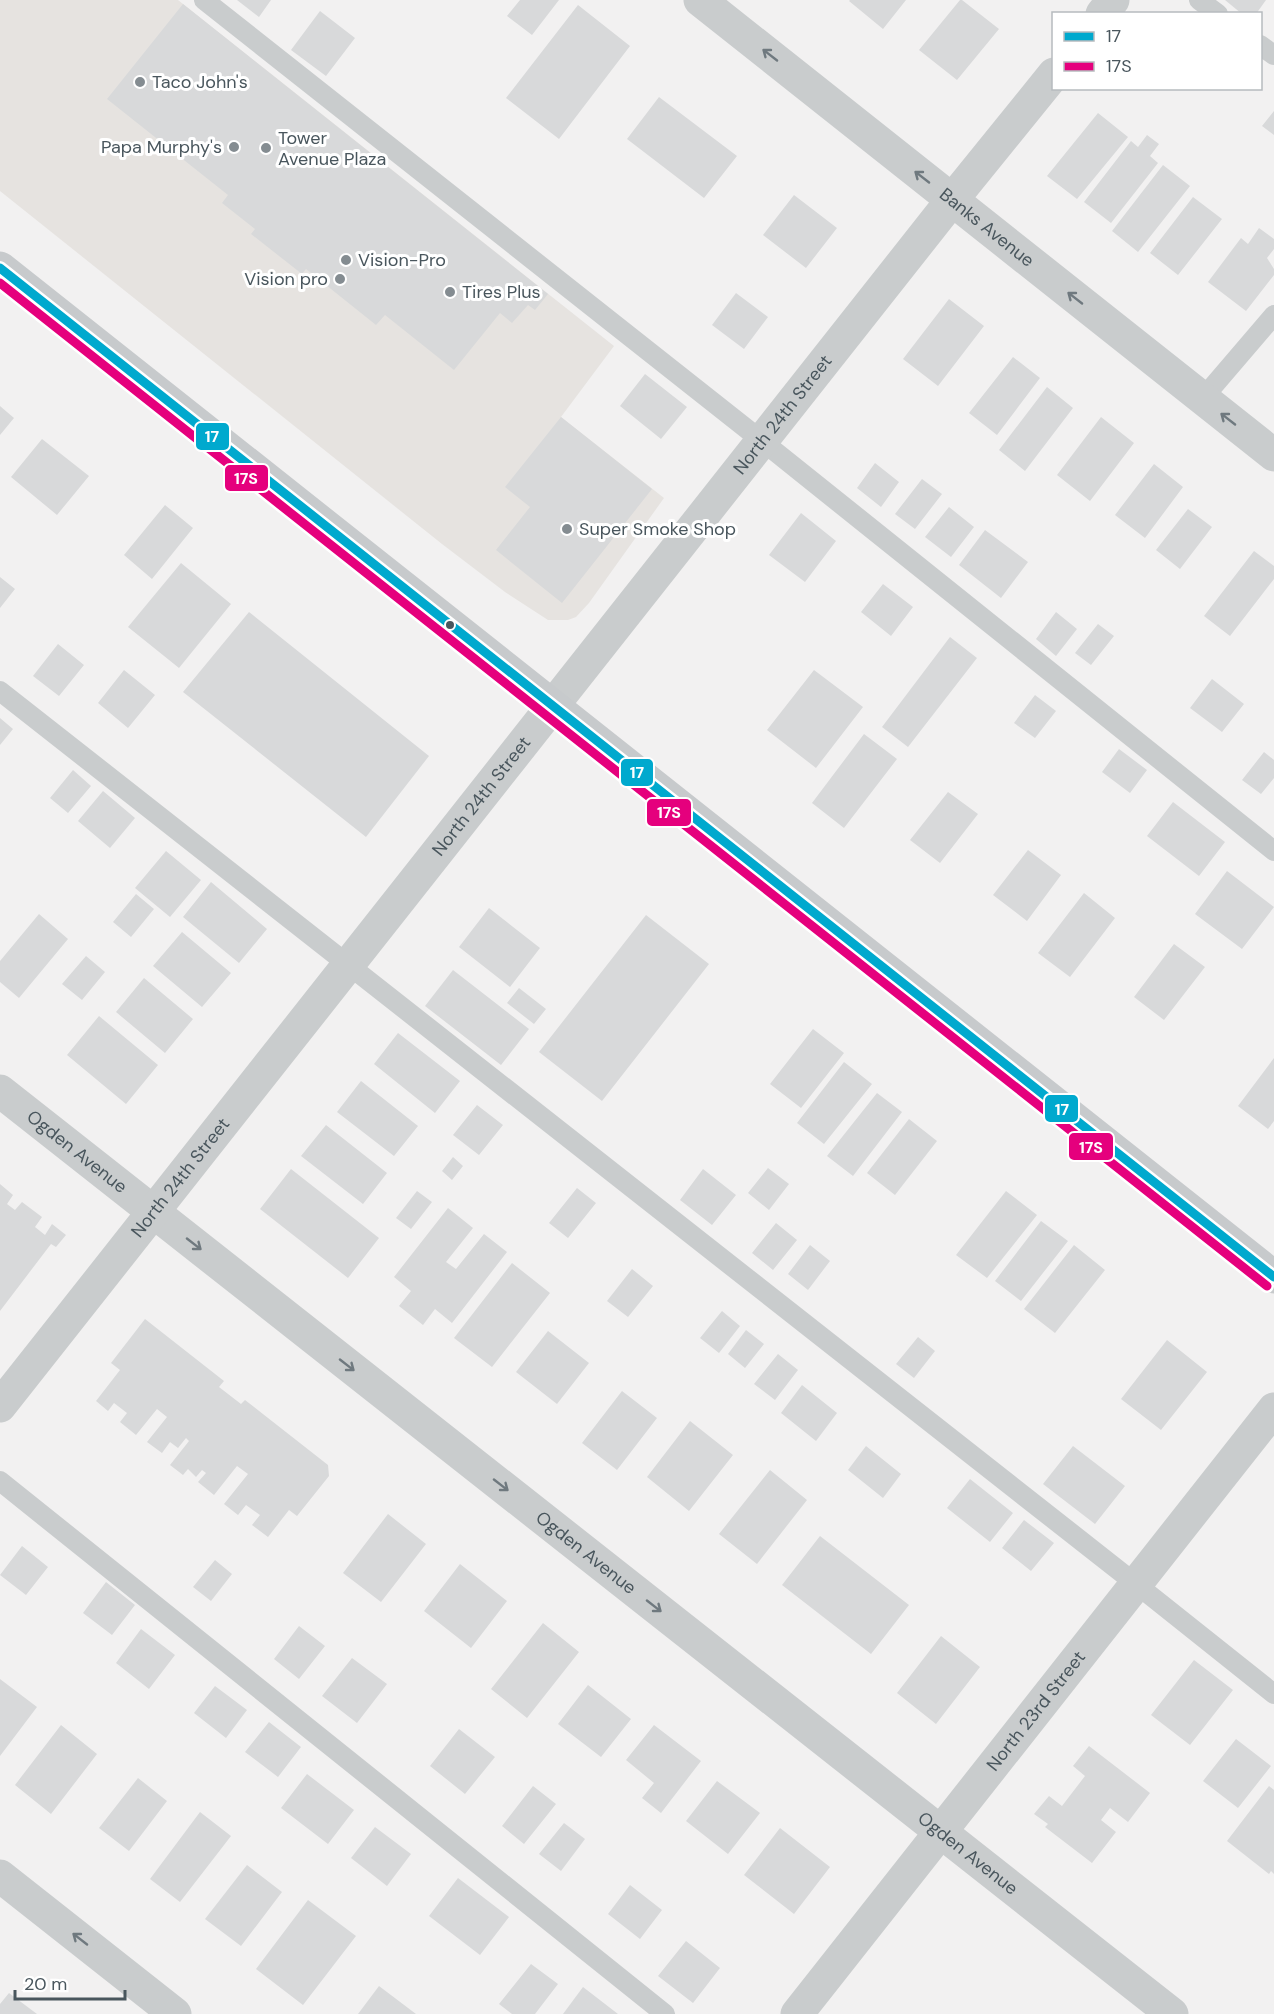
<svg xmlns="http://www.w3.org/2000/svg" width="1274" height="2014" viewBox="0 0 1274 2014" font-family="'DM Sans',sans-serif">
<rect width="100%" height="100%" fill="#f2f1f1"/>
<path fill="#e6e3e0" d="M0 0H178L614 346 561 417 664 498 589 603 576 617 568 620H548L505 592 442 544 0 191Z"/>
<path fill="#d8d9da" d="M237 0H271L259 17Z
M520 0H559L532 35 507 16Z
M850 0H906L883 29 849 1Z
M960 0H962L999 29 957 80 919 50Z
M1225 0H1266L1256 14H1242Z
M183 4 548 294 535 310 528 305 512 323 500 313 454 370 385 315 376 325 306 269 302 274 251 234 255 229 222 203 228 195 107 99Z
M578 5 630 46 559 139 506 98Z
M320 11 355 38 326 76 291 50Z
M659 97 737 156 704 198 627 139Z
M1274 111V135L1262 126Z
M1098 113 1128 137 1077 199 1047 176Z
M1147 135 1159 144 1150 156 1158 163 1111 223 1084 202 1131 141 1138 147Z
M1163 165 1190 186 1138 252 1112 231Z
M794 195 837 228 806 268 763 235Z
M1193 197 1222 219 1178 275 1150 253Z
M1259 228 1274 239V249L1267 258 1274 269V275L1246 311 1208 282 1241 238 1248 244Z
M736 293 768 317 744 349 712 325Z
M949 299 984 326 938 386 903 359Z
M1013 357 1040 378 997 435 969 413Z
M645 374 687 407 661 439 620 406Z
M1047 387 1073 408 1025 471 999 450Z
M0 406 14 418 0 435Z
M561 417 652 489 562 603 496 550 530 507 505 487Z
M1101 417 1134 443 1090 501 1057 475Z
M42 439 89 476 57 515 11 477Z
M875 463 899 482 881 507 857 488Z
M1154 464 1183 487 1145 538 1115 515Z
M922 479 942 494 915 529 895 514Z
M165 505 193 528 152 579 124 555Z
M949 507 974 527 951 557 925 537Z
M1188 509 1212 527 1180 569 1156 550Z
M801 513 836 541 805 582 769 555Z
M985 530 1028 562 1001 598 959 565Z
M1254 551 1274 566V579L1230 636 1204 616Z
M181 563 231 604 179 668 128 627Z
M0 577 15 589 0 608Z
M883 584 913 607 891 636 861 612Z
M249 612 429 756 366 837 183 692Z
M1056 612 1077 629 1056 656 1036 639Z
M1098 624 1114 636 1091 665 1075 653Z
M950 637 977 658 908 747 882 727Z
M58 644 84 665 59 696 33 676Z
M124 670 155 695 128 728 98 703Z
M814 670 863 707 816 768 767 730Z
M1212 679 1244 704 1222 732 1190 708Z
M1035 695 1056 711 1035 738 1014 723Z
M0 718 13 729 0 745Z
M864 734 897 759 844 828 812 803Z
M1119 749 1147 770 1130 793 1102 772Z
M1264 752 1274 760V778L1261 794 1242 780Z
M73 770 91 786 68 813 50 798Z
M103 791 135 818 110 848 78 821Z
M948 792 978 814 940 863 910 840Z
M1173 802 1225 842 1199 876 1147 836Z
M1028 850 1061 875 1027 921 993 895Z
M166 851 201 880 170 917 135 888Z
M1227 871 1274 907 1242 949 1195 914Z
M211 882 267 929 239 963 183 917Z
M1084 893 1115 918 1070 977 1038 953Z
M136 894 154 909 131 937 113 922Z
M489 908 540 948 510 987 459 947Z
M39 914 68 939 19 998 0 982V961Z
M646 915 709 964 602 1101 539 1052Z
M182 932 231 973 202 1007 153 966Z
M1174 944 1205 967 1164 1020 1134 997Z
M86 956 105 972 82 1000 62 984Z
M453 970 529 1029 501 1065 425 1006Z
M144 978 193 1019 165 1053 116 1012Z
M519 988 546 1009 534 1024 507 1003Z
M99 1016 158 1065 126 1104 67 1055Z
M813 1029 844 1053 801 1108 770 1084Z
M398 1033 460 1081 435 1113 374 1064Z
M1274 1058V1121L1268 1129 1238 1106Z
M844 1062 872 1084 824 1144 797 1123Z
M361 1081 418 1126 394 1156 337 1112Z
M877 1093 902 1112 853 1176 827 1156Z
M477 1105 503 1125 479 1155 453 1135Z
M909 1119 937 1141 895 1195 867 1173Z
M326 1125 387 1173 363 1204 301 1156Z
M453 1157 463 1166 452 1180 442 1171Z
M768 1168 789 1184 769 1210 748 1193Z
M291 1169 379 1238 348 1278 260 1209Z
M703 1169 736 1195 712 1225 680 1200Z
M0 1184 13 1195 7 1204 15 1210 22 1202 42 1217 35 1227 45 1235 52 1224 66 1235 56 1247 51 1244 0 1311Z
M577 1188 596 1203 568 1238 549 1223Z
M417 1191 432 1202 411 1229 396 1218Z
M1006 1191 1037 1215 987 1278 956 1255Z
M448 1208 473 1228 446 1262 456 1269 484 1234 507 1252 452 1323 435 1309 423 1325 399 1306 411 1291 394 1277Z
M1041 1221 1068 1241 1021 1301 995 1281Z
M776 1223 797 1240 773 1270 752 1253Z
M810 1245 830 1261 808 1290 788 1274Z
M1074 1245 1105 1270 1055 1333 1024 1309Z
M512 1263 550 1293 492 1367 454 1338Z
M632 1269 653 1286 628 1317 607 1301Z
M722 1311 740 1326 719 1353 700 1338Z
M145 1319 224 1381 219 1387 241 1404 245 1400 328 1465 329 1476 297 1516 289 1510 268 1537 252 1525 260 1515 246 1505 238 1515 224 1504 248 1474 237 1466 214 1495 198 1482 206 1473 202 1470 196 1477 188 1469 183 1475 170 1465 189 1441 186 1438 178 1448 170 1442 162 1453 147 1442 167 1417 157 1409 136 1435 120 1422 127 1413 114 1403 108 1411 96 1401 120 1370 111 1363Z
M746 1330 764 1344 745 1368 728 1354Z
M548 1331 589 1363 557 1404 516 1372Z
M918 1337 935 1351 914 1378 896 1364Z
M1167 1340 1207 1372 1161 1430 1121 1399Z
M778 1354 798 1370 775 1400 754 1384Z
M802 1385 837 1413 816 1441 781 1413Z
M622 1391 657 1418 617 1470 582 1443Z
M690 1421 733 1455 689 1511 647 1477Z
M866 1446 901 1474 883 1498 848 1470Z
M1073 1446 1125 1486 1095 1524 1043 1484Z
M770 1470 807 1500 757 1564 719 1534Z
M970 1479 1013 1513 990 1542 947 1508Z
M388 1514 426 1544 381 1602 343 1573Z
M1024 1520 1054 1543 1031 1571 1002 1548Z
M820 1536 909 1605 871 1654 782 1585Z
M22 1546 48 1567 26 1595 0 1575Z
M215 1560 232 1574 211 1601 193 1587Z
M460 1564 507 1601 471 1648 424 1611Z
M106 1582 135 1605 112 1635 83 1613Z
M543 1623 579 1652 527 1718 491 1689Z
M299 1626 325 1646 299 1679 274 1659Z
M141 1629 175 1655 149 1689 116 1663Z
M941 1636 980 1667 936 1724 897 1693Z
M352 1658 387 1684 357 1723 322 1696Z
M1194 1660 1233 1690 1190 1745 1151 1715Z
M0 1679 37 1707 0 1756Z
M588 1685 631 1719 601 1757 558 1724Z
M215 1686 247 1710 226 1738 194 1713Z
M269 1722 301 1747 278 1777 245 1752Z
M61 1725 97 1754 51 1814 15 1785Z
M654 1725 701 1761 661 1813 642 1798 654 1783 626 1760Z
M459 1729 495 1757 465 1794 430 1766Z
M1236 1739 1271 1766 1238 1808 1203 1781Z
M1089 1746 1150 1793 1128 1822 1110 1808 1101 1820 1116 1832 1092 1863 1045 1827 1048 1824 1034 1814 1049 1796 1062 1806 1085 1776 1073 1766Z
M307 1774 354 1810 328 1844 281 1808Z
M138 1778 167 1801 129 1851 99 1828Z
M717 1781 760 1813 728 1854 686 1821Z
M533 1786 556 1804 524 1844 502 1826Z
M1269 1786 1274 1790V1874L1271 1871 1269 1874 1227 1841Z
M200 1812 231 1836 180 1902 150 1879Z
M564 1823 585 1839 561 1871 539 1854Z
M375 1827 411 1854 387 1886 351 1858Z
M780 1828 830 1867 794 1914 744 1875Z
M247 1865 282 1892 241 1946 205 1919Z
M458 1878 509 1917 480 1955 429 1916Z
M630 1885 662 1910 640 1939 608 1914Z
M308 1900 356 1936 303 2005 256 1969Z
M686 1941 720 1968 693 2003 658 1976Z
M531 1964 558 1984 535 2014H512L499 2004Z
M379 1986 416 2014H358Z
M583 1987 618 2014H563Z
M9 1993 37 2014H0V2004Z"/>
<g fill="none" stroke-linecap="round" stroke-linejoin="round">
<path stroke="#c9cccd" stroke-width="20" d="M204 0 762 441 1274 851
M1199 0 1218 14
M1260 45 1274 55
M1203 398 1274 315
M0 691 1136 1584 1274 1694
M0 1481 665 2014"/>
<g stroke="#c9cccd" stroke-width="33">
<path id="s1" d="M700 0 1274 455"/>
<path d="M1102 14 1113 0"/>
<path id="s2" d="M0 1091 1172 2014"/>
<path id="s3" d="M0 1406 952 200 1054 74"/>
<path d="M0 1876 175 2014"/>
<path id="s4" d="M797 2014 1274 1409"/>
</g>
<path stroke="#c7cacc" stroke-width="33" d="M0 268 1274 1277"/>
<defs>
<path id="bus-1" d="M0 268 1274 1277"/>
<path id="bus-2" d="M0 283 1267 1286"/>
</defs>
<use href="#bus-1" stroke="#fff" stroke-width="14"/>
<use href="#bus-2" stroke="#fff" stroke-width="14"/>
<use href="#bus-1" stroke="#00a9ce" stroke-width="9"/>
<use href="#bus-2" stroke="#e5007d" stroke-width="9"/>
</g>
<defs><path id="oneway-shaft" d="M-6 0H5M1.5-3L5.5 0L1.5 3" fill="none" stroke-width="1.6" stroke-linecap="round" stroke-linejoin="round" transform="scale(1.5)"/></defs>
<g stroke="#6f797f">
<use href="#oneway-shaft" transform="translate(770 55) rotate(-142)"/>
<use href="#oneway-shaft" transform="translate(922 177) rotate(-142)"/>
<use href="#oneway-shaft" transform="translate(1075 298) rotate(-142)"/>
<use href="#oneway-shaft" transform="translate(1228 419) rotate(-142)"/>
<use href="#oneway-shaft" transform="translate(194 1244) rotate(38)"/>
<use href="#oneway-shaft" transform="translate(347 1365) rotate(38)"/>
<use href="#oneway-shaft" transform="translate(501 1485) rotate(38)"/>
<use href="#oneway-shaft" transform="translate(654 1606) rotate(38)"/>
<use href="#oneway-shaft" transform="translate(80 1939) rotate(-142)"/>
</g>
<g fill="#848c91" stroke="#fff" stroke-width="2">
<circle cx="140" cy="82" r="6"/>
<circle cx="234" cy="147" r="6"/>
<circle cx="266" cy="148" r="6"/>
<circle cx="346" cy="260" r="6"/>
<circle cx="340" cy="279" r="6"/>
<circle cx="450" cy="292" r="6"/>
<circle cx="567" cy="529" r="6"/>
</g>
<circle fill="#49565d" stroke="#fff" stroke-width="2" cx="450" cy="625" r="5"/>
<g text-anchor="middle" stroke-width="6" stroke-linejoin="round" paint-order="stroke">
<g font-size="18" fill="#49565d" stroke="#fff" text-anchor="start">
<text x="152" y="88">Taco John's</text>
<text x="278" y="144">Tower<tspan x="278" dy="21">Avenue Plaza</tspan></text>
<text x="222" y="153" text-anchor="end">Papa Murphy's</text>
<text x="358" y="266">Vision-Pro</text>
<text x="328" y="285" text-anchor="end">Vision pro</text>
<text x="462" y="298">Tires Plus</text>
<text x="579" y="535">Super Smoke Shop</text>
</g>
<g font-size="18" fill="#49565d" stroke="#fff">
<text dy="6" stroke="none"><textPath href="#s1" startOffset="366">Banks Avenue</textPath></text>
<text dy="6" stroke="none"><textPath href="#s3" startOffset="1263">North 24th Street</textPath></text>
<text dy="6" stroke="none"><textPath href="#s3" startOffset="777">North 24th Street</textPath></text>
<text dy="6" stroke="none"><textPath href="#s2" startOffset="98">Ogden Avenue</textPath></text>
<text dy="6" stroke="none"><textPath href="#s3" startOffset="291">North 24th Street</textPath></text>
<text dy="6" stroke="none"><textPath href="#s2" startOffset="746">Ogden Avenue</textPath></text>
<text dy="6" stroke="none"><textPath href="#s4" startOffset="386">North 23rd Street</textPath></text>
<text dy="6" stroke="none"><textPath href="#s2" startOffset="1232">Ogden Avenue</textPath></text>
</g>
</g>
<g stroke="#fff" stroke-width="2">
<rect x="195" y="422" width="35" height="29" rx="6" fill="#00a9ce"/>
<rect x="224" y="464" width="45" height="28" rx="6" fill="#e5007d"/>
<rect x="620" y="758" width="34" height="29" rx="6" fill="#00a9ce"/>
<rect x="646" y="798" width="46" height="29" rx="6" fill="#e5007d"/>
<rect x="1044" y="1094" width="35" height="29" rx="6" fill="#00a9ce"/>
<rect x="1068" y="1132" width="46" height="29" rx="6" fill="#e5007d"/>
</g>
<g font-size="16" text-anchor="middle" font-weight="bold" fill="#fff">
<text x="212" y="442">17</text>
<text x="246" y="484">17S</text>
<text x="637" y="778">17</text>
<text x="669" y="818">17S</text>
<text x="1062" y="1115">17</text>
<text x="1091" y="1153">17S</text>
</g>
<rect x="1052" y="12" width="210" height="78" fill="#ffffff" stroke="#b6bbbe" stroke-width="1.5"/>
<rect x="1064" y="32" width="30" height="9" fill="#00a9ce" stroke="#b6bbbe" stroke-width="1.5"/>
<text x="1106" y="42" font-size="18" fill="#49565d">17</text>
<rect x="1064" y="62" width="30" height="9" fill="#e5007d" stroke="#b6bbbe" stroke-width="1.5"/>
<text x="1106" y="72" font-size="18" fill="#49565d">17S</text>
<path d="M15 1990v9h110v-9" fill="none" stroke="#49565d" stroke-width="3"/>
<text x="24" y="1990" font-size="18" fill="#49565d" stroke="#ffffff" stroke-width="4.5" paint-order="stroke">20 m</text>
</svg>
